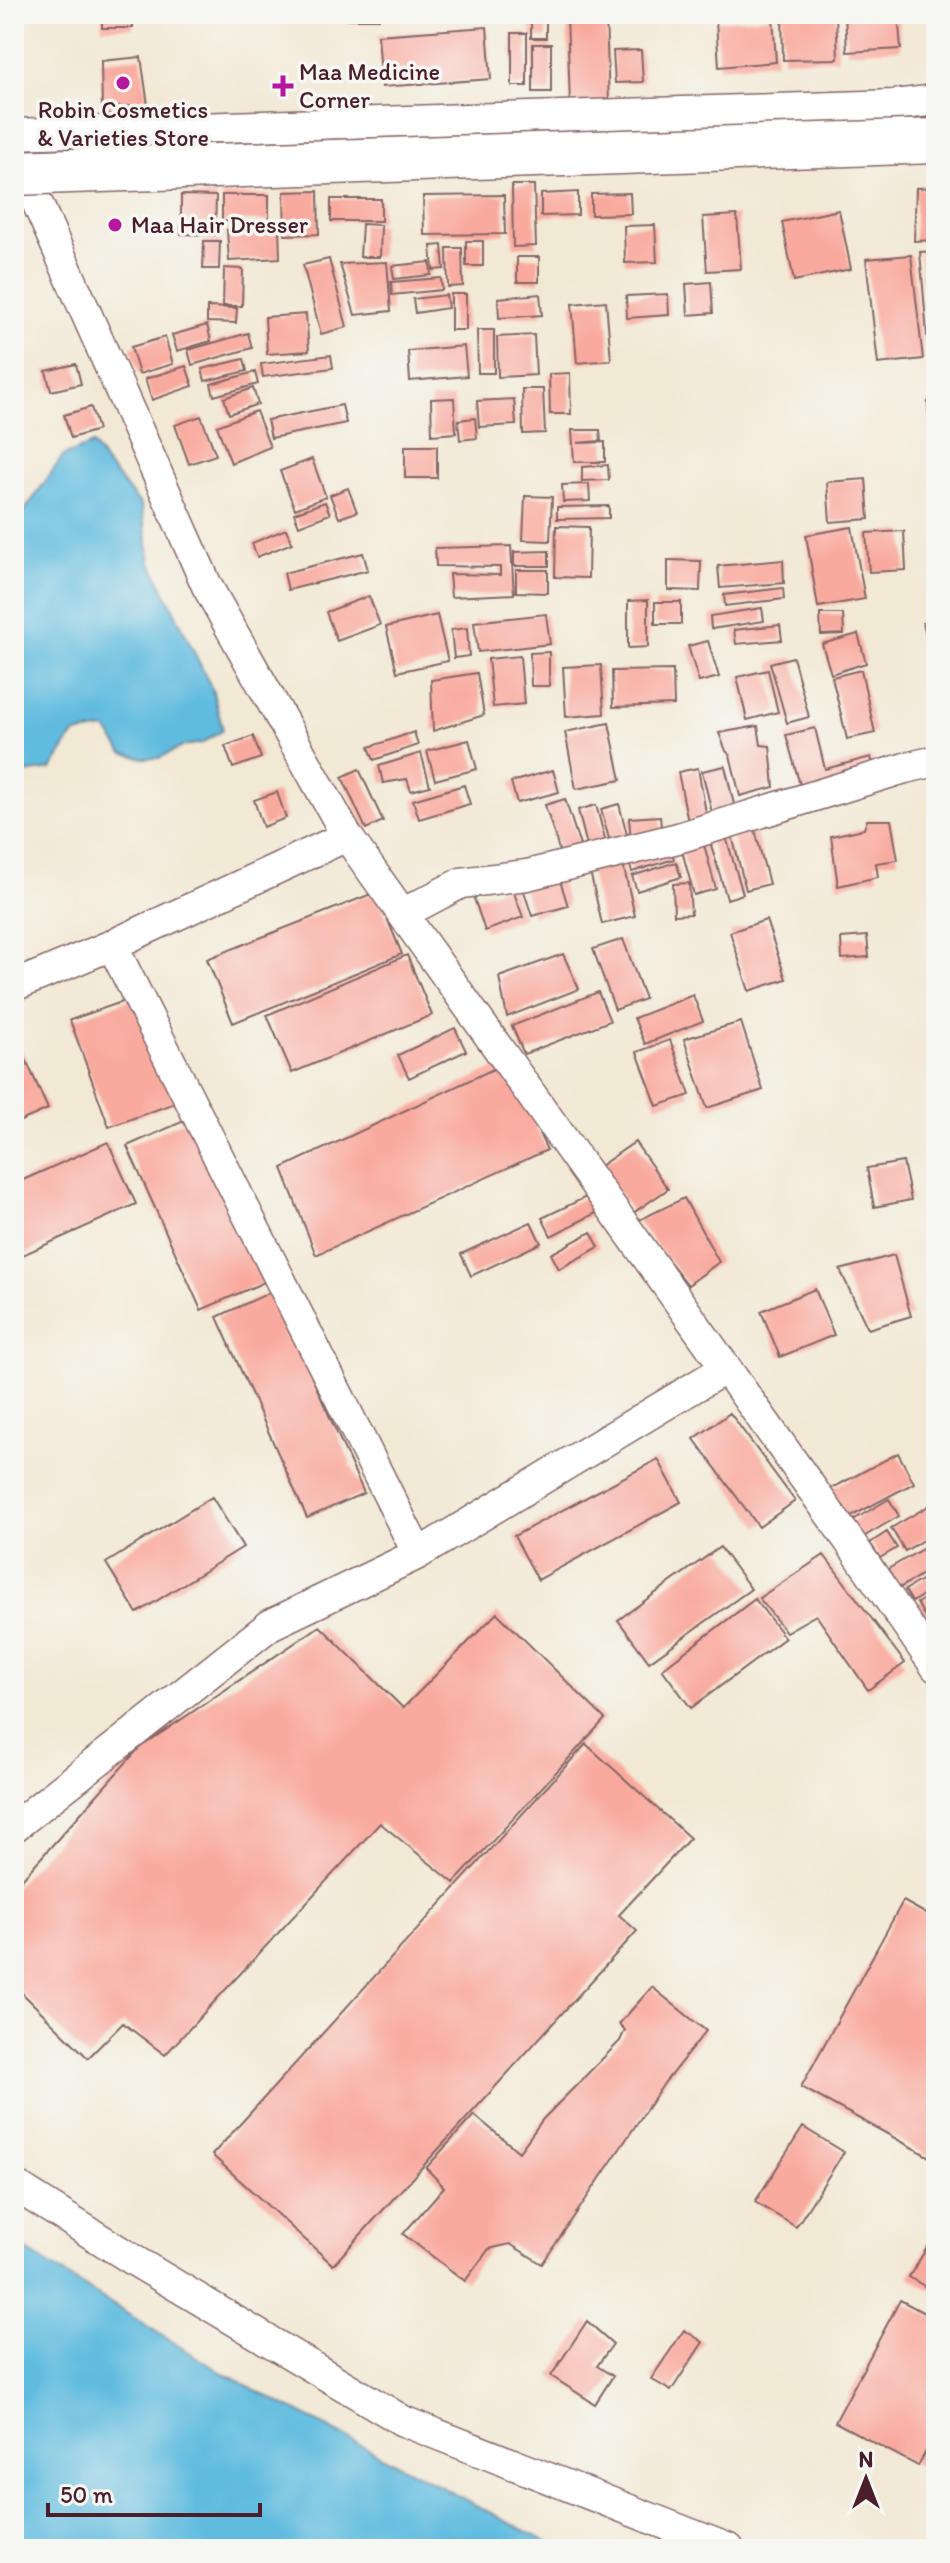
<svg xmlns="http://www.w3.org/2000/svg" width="950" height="2563" viewBox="0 0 950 2563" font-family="Itim,sans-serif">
<rect width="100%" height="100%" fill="#f6f6f2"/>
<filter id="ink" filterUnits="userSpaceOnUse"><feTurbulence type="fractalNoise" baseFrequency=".0125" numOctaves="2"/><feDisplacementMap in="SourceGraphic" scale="16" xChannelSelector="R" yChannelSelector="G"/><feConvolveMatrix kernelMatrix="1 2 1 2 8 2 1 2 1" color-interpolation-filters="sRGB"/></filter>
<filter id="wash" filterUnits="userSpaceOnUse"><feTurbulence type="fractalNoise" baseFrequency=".006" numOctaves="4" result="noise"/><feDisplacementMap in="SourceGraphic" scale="32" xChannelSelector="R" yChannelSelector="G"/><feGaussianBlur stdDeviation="1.8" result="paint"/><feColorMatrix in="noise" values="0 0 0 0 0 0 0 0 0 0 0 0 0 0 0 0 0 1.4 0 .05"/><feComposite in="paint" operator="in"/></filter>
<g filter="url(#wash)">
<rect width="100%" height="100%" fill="#f2e9d5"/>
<path fill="#61bcdf" stroke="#566e85" stroke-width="2" d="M93 444 105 463 141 505 151 563 212 689 223 730 202 743 184 746 159 758H143L123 753 106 729 74 734 51 769 18 774 14 769V526L63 456Z
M14 2243 219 2371 560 2549H14Z"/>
<g id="blocks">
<path fill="#f9aa9f" d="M102 14H133V28H102Z
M343 14H379V19H343Z
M531 14H546V38H531Z
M567 14H606L609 105 570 106Z
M782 14H836L838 59 783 60Z
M845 14H898L901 49 847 52Z
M773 17 776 62 719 67 716 21Z
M487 27 491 79 382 87 378 35Z
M512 33H527V86H512Z
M533 44H551V92H533Z
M641 50 643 82 615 83 613 51Z
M141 57 148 105 102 108 101 61Z
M512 185H534L536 246 513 247Z
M936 187V240L914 241 916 188Z
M318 191 319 234 285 235 284 192Z
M578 192V215L541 216V194Z
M630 193 631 214 591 215V194Z
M181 195 216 196 215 235 181 234Z
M222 195H269V221H222Z
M504 195 505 234 424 235 423 196Z
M331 199H381V221H331Z
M839 210 851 269 794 281 782 222Z
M737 215 741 269 707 271 703 217Z
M362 224 381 225 380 257H360Z
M655 225 657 262 625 263 624 226Z
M279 227 280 258 229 261 227 230Z
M204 241H220L219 269H203Z
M466 241H483V266H466Z
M442 245 444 269 433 270 431 246Z
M447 248H462L463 286 448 287Z
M936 251V358H929L920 252Z
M911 255 923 359 878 364 866 259Z
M517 257H539V282H517Z
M329 259 347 327 321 334 303 265Z
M387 262 391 311 355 315 340 264Z
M430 262 431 275 394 279 392 266Z
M224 268 243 269 242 306H223Z
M441 278 442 290 392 295 391 282Z
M711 282 713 313 688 315 686 284Z
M451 294H466V330H451Z
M540 294 542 315 499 318 498 298Z
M668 294 669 315 627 318 626 296Z
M446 295 448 308 415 313 413 299Z
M606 301 611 360 577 363 572 304Z
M207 307 237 308 236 323 207 322Z
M306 314 309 351 267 354 265 317Z
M207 325 211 341 177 351 172 335Z
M477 330H494V373H478Z
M248 333 252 348 192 365 188 350Z
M534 335 536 375 498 377 497 337Z
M165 337 173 364 139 374 131 347Z
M464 346 467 376 410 381 408 351Z
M331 355 333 368 263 377 261 364Z
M244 359 247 371 205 381 202 369Z
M76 364 81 384 51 391 46 371Z
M186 366 193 386 152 400 145 379Z
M255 372 258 384 214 396 211 384Z
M570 373 571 414H550L549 374Z
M253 388 258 404 229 414 224 398Z
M522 389H543L545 433 523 434Z
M454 398 456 433 432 435 431 399Z
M514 399 516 425 479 427 477 401Z
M928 402H936V469L933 470Z
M342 405 346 423 271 438 267 420Z
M91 407 98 430 71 438 64 415Z
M256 411 270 447 231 463 217 426Z
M201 416 216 455 189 464 175 425Z
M475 418 477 438 460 440 458 420Z
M572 430H600L601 441 577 443 605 442V462H574Z
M405 446H437V478H405Z
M312 459 326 497 295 509 280 471Z
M608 465 609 480 582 481V467Z
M866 479 869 519 830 522 827 482Z
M589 484 590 501 563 502 562 485Z
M348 488 357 512 339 518 330 495Z
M525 496 552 497 550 541 523 540Z
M325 502 330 514 299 526 294 513Z
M609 506V518L557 519V507Z
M556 526 589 527 588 578 555 577Z
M852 527 865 599 818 607 806 535Z
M286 529 292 543 257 557 252 543Z
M904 531 906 570 869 572 866 533Z
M511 546 514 594 451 597 449 574 500 575V567L436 566 435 548Z
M549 551V566H514V552Z
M363 553 368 570 288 590 284 573Z
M668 560 701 561 700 591 668 590Z
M783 560 784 583 720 588 718 566Z
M516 570H548V593L516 592Z
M783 588 784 599 725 606 724 595Z
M369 596 380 625 337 641 326 612Z
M648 600V647L628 648V601Z
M655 602H681V624H655Z
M762 608 764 621 711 629 710 616Z
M546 614 550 644 478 652 474 622Z
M820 614H843L844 634 821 635Z
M437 615 448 661 397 672 386 627Z
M936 620V673H935L923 623Z
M780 625 782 640 736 644 734 630Z
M467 628 469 656 454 658 451 630Z
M858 634 866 663 831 674 822 644Z
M708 641 719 677 699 682 688 646Z
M549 652V686H531L530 653Z
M520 656 524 704 493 707 488 659Z
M793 657 809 717 787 723 770 663Z
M601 665 604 714 566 717 563 667Z
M673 670 674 705 613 707 612 671Z
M768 670 778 712 747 720 737 677Z
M861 670 875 733 847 739 832 677Z
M477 673 484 715 433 731 431 680Z
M609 723 621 780 576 789 565 732Z
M758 726 761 745 770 746 774 787 740 796 730 755 726 751 719 733Z
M815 728 825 769 871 757 875 773 802 792 786 735Z
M414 732 418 745 374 760 369 747Z
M253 736 261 758 233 768 225 746Z
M469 740 477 769 435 780 427 751Z
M421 753 430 786 411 791 407 779 383 783 379 766Z
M725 766 736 813 713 817 702 771Z
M698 768 707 818 688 822 678 772Z
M359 769 383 821 366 829 342 777Z
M553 770 559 792 517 803 511 782Z
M464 785 470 804 419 819 413 800Z
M277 792 286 818 263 827 254 800Z
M565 799 582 852 562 859 545 805Z
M619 804 630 846 612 850 601 809Z
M596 805 608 850 589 854 578 810Z
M660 816 662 838 631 841 629 818Z
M867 820H891L898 860 876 863 878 877 838 886 831 836 864 829Z
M753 822 769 884 746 890 730 828Z
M724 830 743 894 727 899 708 835Z
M703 841 716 889 694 895 681 847Z
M670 847 674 859 632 872 628 860Z
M622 860 635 916 602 924 589 867Z
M676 862 681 877 637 891 632 876Z
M557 871 568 906 532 916 521 882Z
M689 883 691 914 674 915 673 884Z
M511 885 523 917 485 931 474 898Z
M376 892 402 954 233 1023 207 959Z
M766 920 786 979 749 991 730 932Z
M867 936 869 957 842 959 841 938Z
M623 939 645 999 615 1010 593 949Z
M936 947V971H935L929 949Z
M563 954 579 989 507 1017 499 977Z
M407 955 432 1015 292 1073 267 1015Z
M598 992 610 1021 524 1054 512 1026Z
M693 995 703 1021 645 1044 634 1018Z
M136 997 175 1103 109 1127 70 1020Z
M741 1022 763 1090 707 1108 684 1039Z
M455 1028 466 1051 409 1078 398 1055Z
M14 1033 48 1109 14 1124Z
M670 1040 690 1095 657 1106 637 1052Z
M506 1063 547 1150 316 1255 282 1168Z
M193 1117 267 1281 201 1310 127 1146Z
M108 1142 136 1204 14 1259V1184Z
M635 1142 668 1189 633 1213 600 1166Z
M903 1162 911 1200 874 1207 867 1168Z
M588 1196 596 1213 551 1236 542 1218Z
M684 1198 719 1262 688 1285 637 1221Z
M531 1222 541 1243 471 1276 461 1254Z
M591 1232 599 1247 559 1269 551 1254Z
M894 1255 911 1316 868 1329 840 1270Z
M815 1289 834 1335 780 1357 761 1311Z
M273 1291 364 1493 307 1518 217 1317Z
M730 1413 795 1501 759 1527 694 1439Z
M898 1453 914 1483 839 1523 823 1493Z
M658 1459 681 1502 538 1580 514 1536Z
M212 1497 243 1547 137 1613 106 1563Z
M889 1499 899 1516 860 1539 850 1522Z
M932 1504 936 1510V1532L905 1551 891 1528Z
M887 1532 897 1548 880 1558 870 1543Z
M936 1541V1566L899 1588 888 1569Z
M720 1547 751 1589 649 1662 618 1620Z
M824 1555 905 1663 868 1690 816 1615 786 1632 759 1598Z
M936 1571V1587L912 1602 905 1590Z
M936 1592V1611L925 1617 917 1603Z
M755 1599 785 1638 691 1708 662 1669Z
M497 1613 605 1719 454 1883 380 1823 165 2055 123 2023 88 2058 14 1985V1888L139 1748 320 1626 403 1708Z
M586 1744 690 1838 619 1915 637 1931 333 2265 212 2155Z
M903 1901 936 1919 935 2160 801 2087Z
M652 1987 706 2031 665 2082 542 2264 510 2244 489 2249 465 2281 403 2234 444 2187 426 2168 474 2115 519 2152 543 2119 620 2041 625 2030 619 2024Z
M803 2127 844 2152 796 2227 755 2202Z
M936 2233V2293L909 2277Z
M900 2300 936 2319V2433L918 2466 835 2422Z
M587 2321 613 2344 597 2366 613 2376 595 2404 551 2376Z
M684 2330 703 2342 671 2391 651 2379Z"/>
</g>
</g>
<g filter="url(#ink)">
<use href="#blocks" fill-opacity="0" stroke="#856666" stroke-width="2"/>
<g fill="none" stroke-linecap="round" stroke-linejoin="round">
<defs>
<path id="minor" d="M14 134 895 105 936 100
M15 157 32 191 207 586 347 836 852 1545 936 1667
M404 913 461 883 527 875 678 838 905 768 936 761
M112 945 418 1554
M14 986 112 945 347 836
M14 1827 270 1625 418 1554 726 1368
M14 2185 135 2261 403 2421 729 2549"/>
</defs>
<use href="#minor" stroke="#856666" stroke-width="33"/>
<use href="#minor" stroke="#fff" stroke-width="30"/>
<defs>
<path id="primary-bridge" d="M14 173 936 141"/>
</defs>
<use href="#primary-bridge" stroke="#856666" stroke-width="47" stroke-linecap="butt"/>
<use href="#primary-bridge" stroke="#fff" stroke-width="44"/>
</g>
</g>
<g fill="#b5179e" stroke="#f6f6f2" stroke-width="3">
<circle cx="123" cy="83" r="8"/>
<path d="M279 74h8v8h8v8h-8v8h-8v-8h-8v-8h8z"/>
<circle cx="115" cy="225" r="8"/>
</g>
<g text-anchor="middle" stroke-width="7" stroke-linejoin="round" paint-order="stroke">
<g font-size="24" fill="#4a1f2b" stroke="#f6f6f2" text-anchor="start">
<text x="299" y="80">Maa Medicine<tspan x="299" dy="28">Corner</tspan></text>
<text x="123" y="118" text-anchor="middle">Robin Cosmetics<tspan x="123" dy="28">&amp; Varieties Store</tspan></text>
<text x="131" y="233">Maa Hair Dresser</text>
</g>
</g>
<rect width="950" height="2563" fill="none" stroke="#f6f6f2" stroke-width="48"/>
<g transform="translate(866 2479)" stroke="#f6f6f2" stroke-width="6" paint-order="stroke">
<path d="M0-6L14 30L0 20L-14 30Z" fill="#4a1f2b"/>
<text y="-12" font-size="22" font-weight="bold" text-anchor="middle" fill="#4a1f2b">N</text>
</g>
<path d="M48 2503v12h212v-12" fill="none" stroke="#4a1f2b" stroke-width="4"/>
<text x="60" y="2503" font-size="24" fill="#4a1f2b" stroke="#f6f6f2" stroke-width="6" paint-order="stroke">50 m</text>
</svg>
